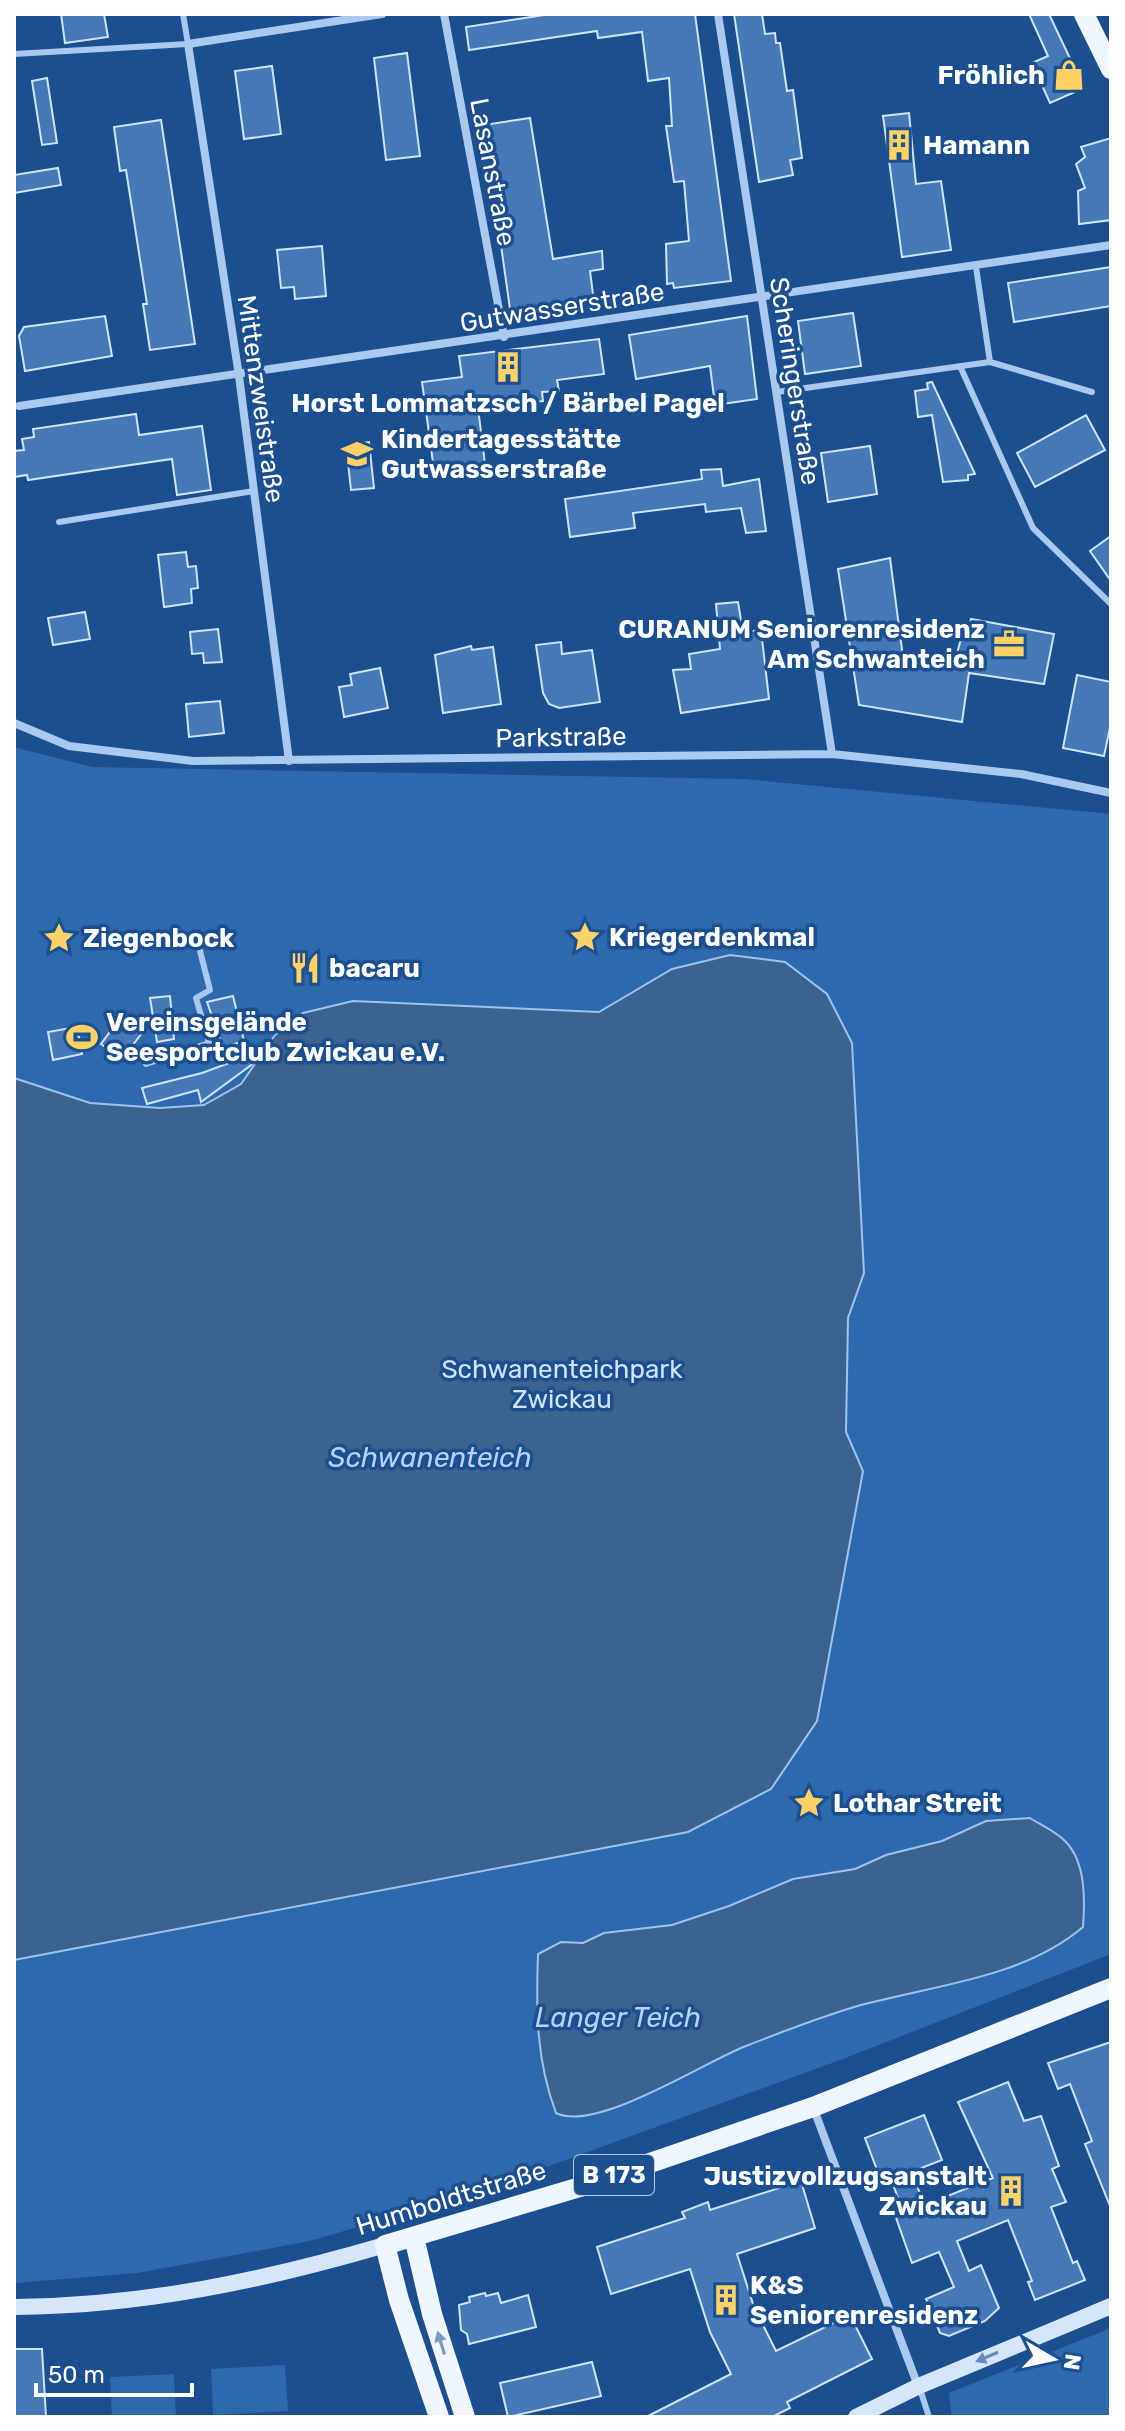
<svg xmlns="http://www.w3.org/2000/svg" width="1125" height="2431" viewBox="0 0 1125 2431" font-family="Rubik,sans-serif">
<rect width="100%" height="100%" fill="#1b4f8f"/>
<path fill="#2e69ad" d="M14 747 92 767 744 779 1111 814V1954L843 2059 483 2190 310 2241 138 2273 14 2283Z
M1111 2328V2417H952L949 2393Z
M285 2365 288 2411 213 2415 211 2369Z
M174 2374 176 2417H112L110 2377Z"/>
<path fill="#3c6290" stroke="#9cc4f0" stroke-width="2" d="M730 955 785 962 827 994 852 1043 864 1273 848 1318 846 1432 863 1471 817 1721 771 1789 688 1832 14 1960V1078L90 1103 160 1108 204 1105 241 1084 275 1035 303 1013 353 1001 599 1012 672 969Z
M1030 1818C1041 1825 1057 1832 1066 1842 1086 1863 1085 1901 1083 1927 1023 1978 935 1985 861 2005 823 2016 784 2031 746 2046 704 2062 596 2133 556 2113 536 2060 536 2010 538 1954L561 1942 583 1943 604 1933 672 1925 729 1906 793 1879 855 1869 886 1855 942 1841 986 1821Z"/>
<path fill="#4478b7" stroke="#cfe3fa" stroke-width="2" d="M61 14H104L108 37 65 43Z
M551 14H695L731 281 674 288 673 283 667 284 666 244 689 241 684 181 674 182 666 126H672L669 78 648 81 642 32 598 38 597 31 469 50 466 27Z
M734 14H762L765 34 775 33 776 43H780L787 91 793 90 802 158 790 160 793 175 759 182Z
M1029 14H1049L1084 88 1050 103 1032 63 1048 56Z
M407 53 420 156 386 160 374 58Z
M272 66 281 134 244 139 235 71Z
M47 78 57 143 42 145 32 81Z
M909 113 916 184 941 181 951 250 902 257 883 116Z
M530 118 553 259 602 251 603 269 590 271 594 302 511 316 484 125Z
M161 120 195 344 150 350 143 304H147L126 170 120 171 114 127Z
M1111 138V220L1079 224 1078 191 1085 188 1076 164 1085 157 1081 147Z
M58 168 61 185 14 193V175Z
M322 246 326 296 295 299 294 287 281 288 277 250Z
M1111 267V306L1014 322 1008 283Z
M853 313 861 366 805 374 798 321Z
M105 316 112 356 25 371 19 336 24 327Z
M747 316 757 399 715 405 710 366 636 379 629 335Z
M599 339 604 374 557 380 559 391 542 392 543 401 478 408 485 464 434 470 422 382 462 377 459 356Z
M932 382 975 474 968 475V480L943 482 932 415 918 417 915 391 928 389 927 383Z
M136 414 139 435 202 426 211 490 177 495 172 459 28 480 27 475 14 477V451L24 450 22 439 34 437 33 429Z
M1086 415 1105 450 1035 487 1017 453Z
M369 442 374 488 351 490 346 445Z
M870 446 877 494 828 502 821 453Z
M721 469 723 486 759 479 766 531 746 533 741 508 706 512 705 504 633 513 635 528 570 537 565 499 702 479 701 470Z
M1111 536V581L1090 551Z
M186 552 188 567 196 566 198 588 191 589 192 603 164 607 158 555Z
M890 558 903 657 954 665 963 631 968 632 971 619 1054 634 1044 684 969 673 962 722 859 705 838 569Z
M738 602 743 632 761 630 769 699 681 713 673 670 691 669 689 654 720 649 716 604Z
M85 612 90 639 53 645 48 618Z
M218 629 222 662 204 663 203 653 192 654 190 632Z
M561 642 562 654 592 650 600 702 559 708 549 704 543 693 536 645Z
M471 646 472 650 493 647 501 704 443 713 435 655Z
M380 668 388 708 344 717 339 687 352 685 350 674Z
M1077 675 1111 682V723L1104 756 1063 748Z
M220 701 224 733 189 737 186 704Z
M170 996 174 1039 157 1042 150 998Z
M233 996 244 1041 223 1048 207 1002Z
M120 1018 142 1033 122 1059 101 1044Z
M77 1027 82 1054 53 1060 48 1032Z
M264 1050 266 1054 201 1102 198 1090 147 1104 142 1088 202 1073Z
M1111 2042V2206H1110L1085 2144 1092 2141 1070 2084 1058 2089 1048 2063Z
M1008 2082 1024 2121 1041 2116 1059 2166 1052 2169 1066 2202 1051 2207 1073 2263 1077 2261 1085 2280 1035 2300 1028 2282 1032 2281 1008 2220 957 2241 969 2271 981 2265 999 2308 985 2321 949 2336 940 2333 926 2299 954 2287 939 2252 912 2263 895 2215 903 2211 889 2174 880 2178 865 2138 924 2115 942 2160 911 2172 925 2205 993 2178 958 2102Z
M801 2181 815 2228 737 2254 754 2307 776 2351 850 2315 872 2359 787 2402 790 2408 772 2417H646L731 2374 710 2332 690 2269 611 2294 597 2247 685 2218 682 2212 708 2202 710 2210Z
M485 2293 486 2296 498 2293 501 2303 528 2295 536 2327 469 2344 467 2334 461 2330 459 2305 470 2302 469 2297Z
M14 2349H42L46 2417H14Z
M592 2362 601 2396 508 2417 500 2383Z"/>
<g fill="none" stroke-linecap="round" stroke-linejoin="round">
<path stroke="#a9c9ee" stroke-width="6" d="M14 54 188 44 183 14
M976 267 990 362
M960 366 1033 528 1111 604
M777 392 990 362 1092 392
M59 522 254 491
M146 1064 209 1043 196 998 210 990 199 947
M919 2386 929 2417"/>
<path stroke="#a9c9ee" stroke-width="8" d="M444 14 504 337
M718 14 832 754
M19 406 1111 245
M14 723 69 746 193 761 832 754 1021 774 1111 793
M289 761 239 376 188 44 382 14
M813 2107 918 2386"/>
<path stroke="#d6e6fa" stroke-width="16" d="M14 2307C142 2306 262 2281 385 2245
M856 2417 919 2386 1111 2306"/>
<path stroke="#f0f6ff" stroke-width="20" d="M1084 14 1111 69
M414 2237 432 2314 465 2417
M439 2417 399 2300 385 2245 580 2187 813 2107 1111 1988"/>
</g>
<defs><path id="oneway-solid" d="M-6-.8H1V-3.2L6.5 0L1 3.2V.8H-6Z" transform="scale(2)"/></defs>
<use fill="#7b9ac1" href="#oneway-solid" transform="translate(441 2343) rotate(-107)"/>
<use fill="#668bba" href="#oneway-solid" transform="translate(987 2357) rotate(157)"/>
<defs>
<symbol id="shop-bare" viewBox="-9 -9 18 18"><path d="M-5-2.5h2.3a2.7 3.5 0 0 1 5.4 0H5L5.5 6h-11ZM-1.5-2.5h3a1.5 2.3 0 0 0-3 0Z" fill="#ffd166" stroke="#1b4f8f" stroke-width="2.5" paint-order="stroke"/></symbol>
<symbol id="building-bare" viewBox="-9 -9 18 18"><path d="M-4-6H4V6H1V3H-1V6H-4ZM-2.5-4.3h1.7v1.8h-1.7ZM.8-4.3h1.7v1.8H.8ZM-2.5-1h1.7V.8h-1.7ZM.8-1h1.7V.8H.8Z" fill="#ffd166" stroke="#1b4f8f" stroke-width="2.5" paint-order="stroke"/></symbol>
<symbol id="school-bare" viewBox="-9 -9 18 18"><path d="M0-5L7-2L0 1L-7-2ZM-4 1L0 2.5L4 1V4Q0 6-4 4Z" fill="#ffd166" stroke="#1b4f8f" stroke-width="2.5" paint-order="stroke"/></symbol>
<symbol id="office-bare" viewBox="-9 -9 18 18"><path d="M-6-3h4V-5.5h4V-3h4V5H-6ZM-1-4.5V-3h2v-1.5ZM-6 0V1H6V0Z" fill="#ffd166" stroke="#1b4f8f" stroke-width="2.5" paint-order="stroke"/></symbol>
<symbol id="sight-bare" viewBox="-9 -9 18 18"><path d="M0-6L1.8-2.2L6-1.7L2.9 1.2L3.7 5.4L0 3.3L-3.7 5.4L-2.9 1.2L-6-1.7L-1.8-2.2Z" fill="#ffd166" stroke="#1b4f8f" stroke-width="2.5" paint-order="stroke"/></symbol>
<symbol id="restaurant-bare" viewBox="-9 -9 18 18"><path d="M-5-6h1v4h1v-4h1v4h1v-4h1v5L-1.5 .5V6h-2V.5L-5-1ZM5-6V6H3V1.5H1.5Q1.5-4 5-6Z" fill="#ffd166" stroke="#1b4f8f" stroke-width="2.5" paint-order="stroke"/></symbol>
<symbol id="stadium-bare" viewBox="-9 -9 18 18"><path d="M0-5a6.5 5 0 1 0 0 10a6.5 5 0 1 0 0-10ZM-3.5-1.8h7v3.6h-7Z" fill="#ffd166" stroke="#1b4f8f" stroke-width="2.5" paint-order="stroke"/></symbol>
</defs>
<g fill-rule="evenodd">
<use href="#shop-bare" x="1047" y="53" width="44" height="44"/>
<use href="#building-bare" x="877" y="123" width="44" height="44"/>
<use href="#building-bare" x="486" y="345" width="44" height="44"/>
<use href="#school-bare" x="335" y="432" width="44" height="44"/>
<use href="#office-bare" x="987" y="622" width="44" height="44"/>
<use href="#sight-bare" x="563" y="915" width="44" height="44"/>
<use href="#sight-bare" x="37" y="916" width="44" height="44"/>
<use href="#restaurant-bare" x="283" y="946" width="44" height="44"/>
<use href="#stadium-bare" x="60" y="1015" width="44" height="44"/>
<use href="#sight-bare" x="787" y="1781" width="44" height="44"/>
<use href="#building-bare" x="989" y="2169" width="44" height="44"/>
<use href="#building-bare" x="704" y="2278" width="44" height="44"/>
</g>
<g text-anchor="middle" stroke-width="7" stroke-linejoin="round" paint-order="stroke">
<rect fill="#1b4f8f" stroke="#bbcadd" stroke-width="2" x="574" y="2155" width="80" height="40" rx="6"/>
<g font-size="24" font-weight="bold" fill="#fff">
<text x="614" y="2183">B 173</text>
</g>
<g font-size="26" font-weight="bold" fill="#fff" stroke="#1b4f8f" text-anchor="start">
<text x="1045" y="84" text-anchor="end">Fröhlich</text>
<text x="923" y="154">Hamann</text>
<text x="508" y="412" text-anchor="middle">Horst Lommatzsch / Bärbel Pagel</text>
<text x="381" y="448">Kindertagesstätte<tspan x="381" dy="30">Gutwasserstraße</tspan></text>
<text x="985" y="638" text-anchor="end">CURANUM Seniorenresidenz<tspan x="985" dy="30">Am Schwanteich</tspan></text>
<text x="609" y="946">Kriegerdenkmal</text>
<text x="83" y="947">Ziegenbock</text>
<text x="329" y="977">bacaru</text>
<text x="106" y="1031">Vereinsgelände<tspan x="106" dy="30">Seesportclub Zwickau e.V.</tspan></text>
<text x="833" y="1812">Lothar Streit</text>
<text x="987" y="2185" text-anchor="end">Justizvollzugsanstalt<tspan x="987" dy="30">Zwickau</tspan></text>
<text x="750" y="2294">K&amp;S<tspan x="750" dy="30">Seniorenresidenz</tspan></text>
</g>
<g font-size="26" fill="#fff" stroke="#1b4f8f">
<text transform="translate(493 172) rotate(79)" y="9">Lasanstraße</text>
<text transform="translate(562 307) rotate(-9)" y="9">Gutwasserstraße</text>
<text transform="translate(795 381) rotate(81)" y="9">Scheringerstraße</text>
<text transform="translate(261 399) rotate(82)" y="9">Mittenzweistraße</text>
<text transform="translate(561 737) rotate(-1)" y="9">Parkstraße</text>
<text transform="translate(451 2198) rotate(-17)" y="9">Humboldtstraße</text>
</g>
<g font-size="26" fill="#cfe3fa" stroke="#1b4f8f">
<text x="562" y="1378">Schwanenteichpark<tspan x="562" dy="30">Zwickau</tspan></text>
</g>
<g font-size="28" font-style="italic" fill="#b5d3f5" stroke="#1b4f8f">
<text x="430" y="1467">Schwanenteich</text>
<text x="618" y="2027">Langer Teich</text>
</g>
</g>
<rect width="1125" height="2431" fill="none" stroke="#ffffff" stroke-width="32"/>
<g transform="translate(1053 2359) rotate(99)" stroke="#1b4f8f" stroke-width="6" paint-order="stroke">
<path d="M0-6L14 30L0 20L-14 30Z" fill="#ffffff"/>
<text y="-12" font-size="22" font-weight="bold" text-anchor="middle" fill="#ffffff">N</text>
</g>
<path d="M36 2383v12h156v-12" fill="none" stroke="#ffffff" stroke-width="4"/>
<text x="48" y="2383" font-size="24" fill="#ffffff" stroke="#1b4f8f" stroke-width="6" paint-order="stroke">50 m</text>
</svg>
